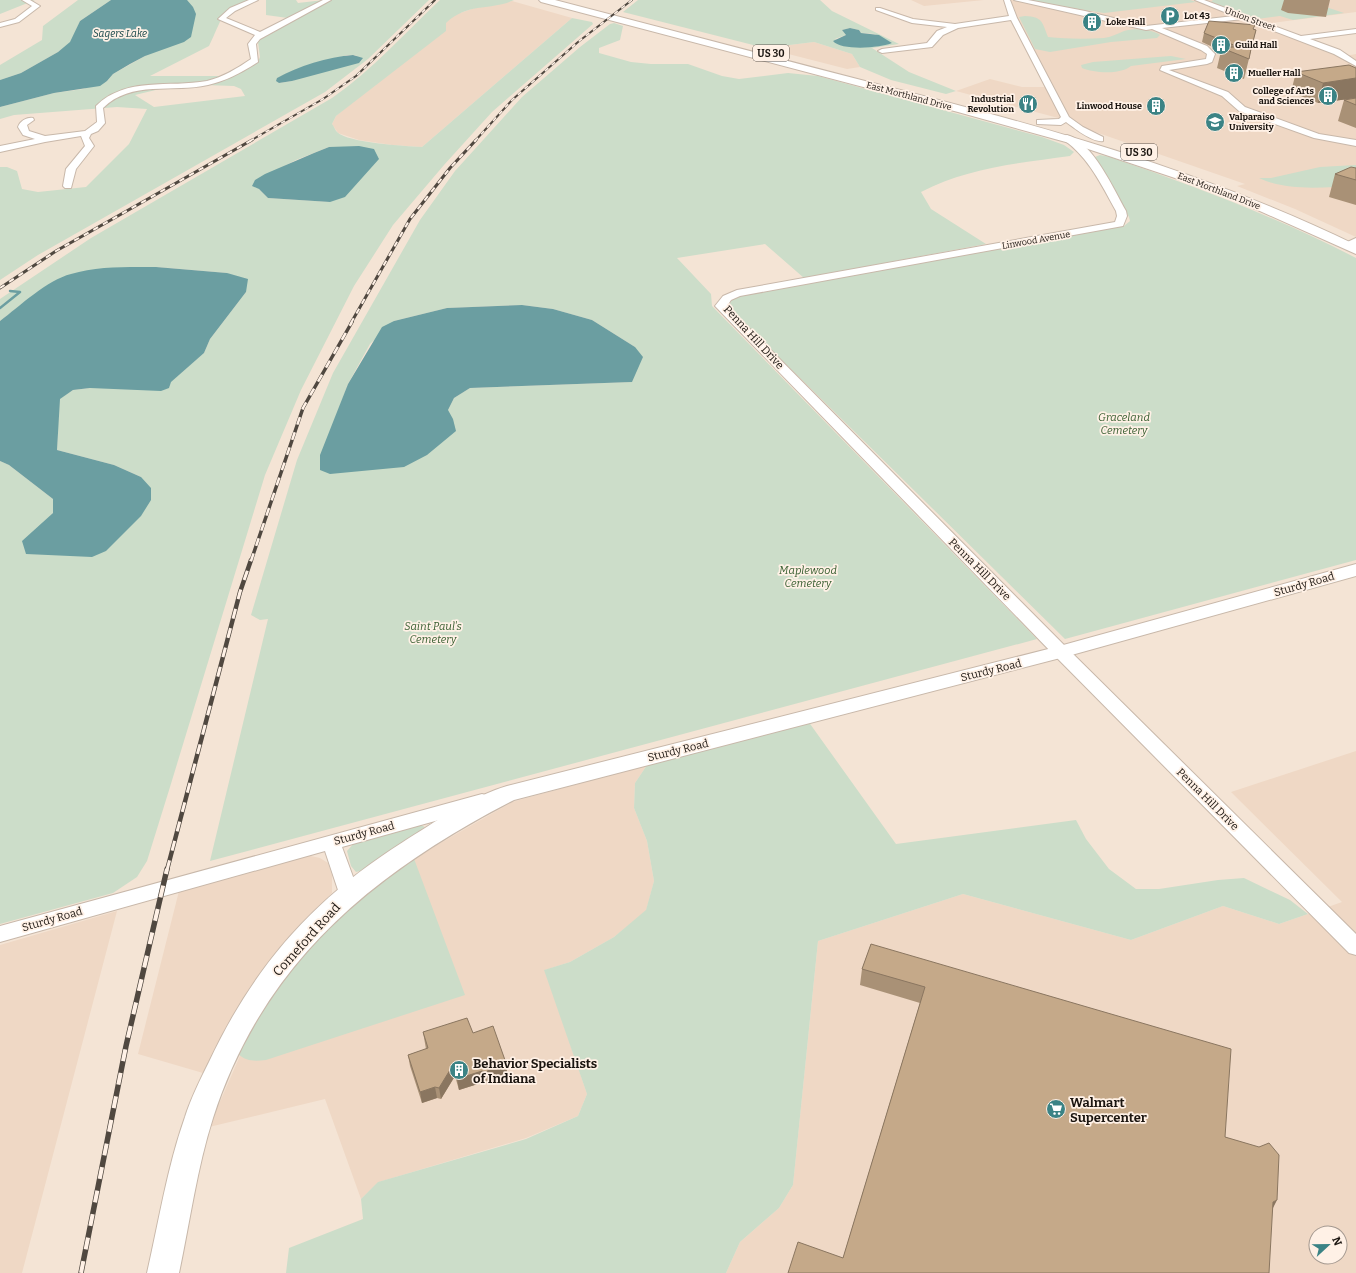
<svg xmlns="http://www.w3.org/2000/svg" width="1356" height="1273" viewBox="0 0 1356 1273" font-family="Bitter,serif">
<rect width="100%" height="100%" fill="#f4e4d5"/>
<path fill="#efd8c5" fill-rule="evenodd" d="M911 0H984L924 6Z
M1007 0H1356V12L1264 24 1345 56 1356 54V237L1295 209 1237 186 1245 184 1081 127 1066 118Z
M512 1 572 18 422 147 392 145 359 140 338 133 332 124 336 116 454 15 475 8Z
M814 42 852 54 860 67 847 69 765 48Z
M990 79 1022 87H1045L1062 119 956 91Z
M1356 751V1273H726L740 1242 779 1208 793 1185 818 941 963 894 1131 940 1223 906 1279 924 1308 914 1342 902 1231 792ZM1316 1233H1340V1257H1316Z
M647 765 635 783 634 808 647 841 654 881 646 911 614 937 570 962 545 970 587 1094 578 1116 526 1138 379 1182 361 1199 325 1099 209 1127 249 1035 388 873 512 802Z
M306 855 320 858 328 863 332 875V893L281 950 203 1073 138 1054 179 891Z
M117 911 22 1273H0V945Z"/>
<path fill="#ccddc9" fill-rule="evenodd" d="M0 0H35L0 14Z
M78 0H111L80 21 71 42 58 52 21 73 0 80V65L42 40 43 26Z
M187 0H250C219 11 223 18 209 46L150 76H231L258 62 260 57 258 42 263 36 295 19 266 15V0H296L298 3 324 0H429L368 59 325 92 38 255 0 280V167H7L17 171 22 189 38 192 86 187 129 144 147 109 117 107 14 115 0 119V107L54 93 83 89 107 81 113 74 145 56ZM347 55H357L292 81 279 83 277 78 295 70ZM204 85 234 86 241 89 245 96 154 107 135 95 168 87Z
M440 0H514C491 11 468 2 446 23V31L336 116 332 124C334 126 335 130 337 132 348 143 405 146 422 147L572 18 592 22 593 24 492 112 444 165 393 225 354 286 301 390 265 475 170 787 147 861 137 877 113 893 0 924V461L9 465 53 499V513L41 526 141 477 114 465 57 450 59 399 73 390 90 388H169L170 382 204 353 210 339 246 292 227 273 156 267 89 271 31 297 0 321V299L91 238 332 98C372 70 404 34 440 0ZM329 147 330 202 268 198 259 189 255 181 296 160Z
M638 0H820L832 11 899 44 872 48 909 72 956 91 946 94 891 80 860 67 852 54 814 42 765 48 623 12ZM850 28 859 30 861 33 875 34 892 43 873 47H851L835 39 846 35 842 30Z
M1023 0H1190L1196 2 1104 13Z
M1213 0H1324L1314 3 1344 13 1293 20 1280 16 1257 19 1211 2Z
M1025 16C1043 17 1042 22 1048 37 1067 39 1085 39 1104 38 1111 37 1117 34 1124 31 1134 28 1152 29 1160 35L1157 38 1111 42 1050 52 1035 49 1019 17Z
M614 23 623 26 620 40 599 48V53L631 62 651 64H688L722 76 739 79 788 73 818 76 1042 137 1064 145 1074 152 1070 156C1019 163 967 168 921 192L931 209 986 244 804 278 765 244 677 258 711 294 712 306 1037 639 210 861 268 619 260 620 251 615 297 460 333 373 420 220 455 171 522 97 580 47 610 24ZM522 305 553 309 592 320 635 347 632 382 470 388 454 398 448 410 330 433 348 384 370 344 394 321 447 308Z
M1171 56 1186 59 1131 66C1120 75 1094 73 1082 68L1081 65 1093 62Z
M1100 155 1110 157C1194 186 1277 217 1356 258V560L1065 639 731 310 728 305 733 299 746 294 1124 226 1130 221 1129 217 1095 157Z
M1356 165V186C1325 187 1288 192 1259 178H1271L1320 167Z
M808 721 896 844 1076 820 1086 839 1109 869 1136 889H1159L1218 880 1244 878 1290 900 1308 914 1279 924 1223 906 1131 940 963 894 818 941 793 1185 779 1208 740 1242 726 1273H286L289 1248 363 1219 361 1199 378 1182 526 1139 578 1116 587 1094 544 970 570 962 614 937 646 910 654 881 647 841 634 808 635 783 647 765Z
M420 825 425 827 364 870 356 872 351 866 347 851 355 842Z
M413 856 465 995 266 1060C255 1061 247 1062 238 1054L254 1015 332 916Z"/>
<path fill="#6b9ea1" d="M111 0H187L193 7 196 14 191 37 184 42 145 56 130 64 113 74 107 81 100 86 54 93 0 107V80L21 73 58 52 70 42 80 21Z
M850 28 859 30 861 33 879 35 892 43C881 48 841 51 833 41L846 35 842 30Z
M353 55 363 58 359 63 292 81 279 83 276 81 277 78C298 66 328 57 353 55Z
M359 146 374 149 379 159 345 197 330 202 268 198 259 189 252 186 255 180 265 174 314 153 329 147Z
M156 267 227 273 248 279 246 292 210 339 204 353 171 382 169 388 161 391 90 388 73 390 60 399 57 450 114 465 141 477 151 488V500L141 516 106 551 92 557 26 554 22 541 53 513V499L9 465 0 461V321C20 306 47 280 71 274 97 266 128 267 156 267Z
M522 305 553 309 592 320 635 347 643 357 632 382 470 388 454 398 448 410 453 419 456 431 427 455 404 467 330 474 320 470V455L348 384 382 327 394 321 447 308Z"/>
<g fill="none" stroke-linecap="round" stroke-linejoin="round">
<path stroke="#6b9ea1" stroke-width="2.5" d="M0 308 20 292 10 291"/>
<defs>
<path id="minor" d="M22 0H30L40 6 19 22 0 27V23L15 19 32 6Z
M249 0H258L235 11 226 18 260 32 323 0H331L260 39 256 44 258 62C243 72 226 81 208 85 173 93 131 80 103 108L105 123 98 131 91 134 89 138 94 146 76 169 71 188H65L63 186 66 169 85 146 81 136 45 142 0 152V146L35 139 23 135 18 127C20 121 27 117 33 118L34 120 27 125 29 131 45 136 85 131 97 122 96 106C126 76 169 88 207 81 223 77 238 68 251 59L248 44 255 35 218 19 230 8Z
M1004 0H1010L1017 18 1069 117 1083 127 1103 137V141C1093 143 1074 128 1066 122L1061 125 1037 124V120L1059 119 1061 117 1011 20 958 28 943 35 932 47 882 53 878 51 882 49 927 43 937 31 947 27 912 23 876 10V8H880L913 19 955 24 1009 16Z
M1014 0H1028L1085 11 1146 26 1234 16 1195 0H1204L1301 36 1356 29V33L1310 39 1340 50 1356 61V66L1334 54 1243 19 1162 28 1207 46 1215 54 1212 62 1207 64 1169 70 1228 92 1245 107 1319 134 1356 140V146L1314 138 1239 111 1222 96 1160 70 1162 66 1206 59 1207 54 1201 50 1152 29 1146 30Z
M1067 135C1093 142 1114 190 1126 211L1127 216 1123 226 740 296 731 300 727 306 1067 648 1356 934V955L1349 953 1055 656 715 306 723 296 737 290 1115 222 1117 216 1116 211C1101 184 1089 158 1064 140V136Z
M1356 238V245L1346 248 1341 245Z
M482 794 489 796 491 801 489 806 342 847 359 893 356 898 349 900 342 898 339 893 325 851 0 942V926Z"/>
<path id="tertiary" d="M1356 564V576L1068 656 514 800C374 872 263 962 213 1118 197 1168 190 1221 179 1273H147C159 1221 167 1168 185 1117 191 1098 200 1080 209 1062 254 966 313 899 403 842 433 823 473 796 507 786L1056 647Z"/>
<path id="trunk" d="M539 0H555C658 27 761 54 865 81 1035 124 1197 168 1356 245V254L1242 203 1187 182 1073 144 958 112 541 2Z"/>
</defs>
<use href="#minor" stroke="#c8b8aa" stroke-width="2"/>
<use href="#tertiary" stroke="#c8b8aa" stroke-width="2"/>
<use href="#trunk" stroke="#c8b8aa" stroke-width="2"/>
<use href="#minor" fill="#fff" fill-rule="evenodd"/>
<use href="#tertiary" fill="#fff" fill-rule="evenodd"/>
<use href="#trunk" fill="#fff" fill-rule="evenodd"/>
<defs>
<path id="rail-far4" d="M250 141 323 99 356 76 435 0
M475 141 512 100 578 42 632 0"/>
<path id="rail-far3" d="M0 288 56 251 252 140
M351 323 410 219 450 168 476 140"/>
<path id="rail-far2" d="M251 561 303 408 352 322"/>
<path id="rail-far1" d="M167 870 240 592 251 560"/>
<path id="rail" d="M81 1273 126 1046 167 869"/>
</defs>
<use href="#rail-far4" stroke="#504840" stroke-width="2"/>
<use href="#rail-far3" stroke="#504840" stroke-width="3"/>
<use href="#rail-far2" stroke="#504840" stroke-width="3.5"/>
<use href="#rail-far1" stroke="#504840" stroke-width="4.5"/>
<use href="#rail" stroke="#504840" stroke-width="5.5"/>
<use href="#rail-far4" stroke="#fff1e6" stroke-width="1.5" stroke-dasharray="4.5" stroke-linecap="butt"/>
<use href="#rail-far3" stroke="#fff1e6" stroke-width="2" stroke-dasharray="5.5" stroke-linecap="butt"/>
<use href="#rail-far2" stroke="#fff1e6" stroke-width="2.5" stroke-dasharray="8" stroke-linecap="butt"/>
<use href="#rail-far1" stroke="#fff1e6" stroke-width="3" stroke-dasharray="10" stroke-linecap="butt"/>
<use href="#rail" stroke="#fff1e6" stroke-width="4" stroke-dasharray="12" stroke-linecap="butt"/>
</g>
<path fill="#a99176" d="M1284 0H1330L1326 17 1288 13 1281 10Z
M1254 29 1256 30 1244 79 1217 68 1221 51 1202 42 1204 33Z
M1356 68V98L1318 103 1291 92 1296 72Z
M1356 98V128L1338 121 1344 100Z
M1356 168V205L1329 197 1335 174Z
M871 944 1225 1137 1279 1155 788 1273 843 1258 920 1003 860 985 862 969Z
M423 1032 473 1033 506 1063 507 1074 491 1080 488 1084 484 1082 459 1090 455 1076 441 1099 437 1098 422 1103 410 1066 408 1055 426 1049Z"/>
<path fill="#8a7660" d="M1356 78V98L1318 103 1323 83Z
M506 1063 507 1074 491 1080 488 1084 486 1073 490 1068Z
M453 1065 455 1076 441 1099 439 1088Z
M482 1071 484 1082 459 1090 457 1079Z
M435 1087 437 1098 422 1103 420 1092Z
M1277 1200 1269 1216 1273 1202Z"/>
<path fill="#c5a989" stroke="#8a7660" d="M1209 21 1255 25 1253 29 1256 30 1251 49 1244 46H1236L1204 33Z
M1244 46 1251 49 1249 59 1222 48Z
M1349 65 1356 68V78L1323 83 1296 72Z
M1356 98V105L1344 100Z
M1351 167 1356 168V180L1335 174Z
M871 944 1231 1049 1225 1137 1259 1147 1269 1143 1279 1155 1277 1200 1273 1202 1269 1273H788L798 1242 843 1258 925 987 862 969Z
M467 1018 473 1033 493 1026 506 1063 490 1068 486 1073 482 1071 457 1079 453 1065 439 1088 435 1087 420 1092 408 1055 428 1048 423 1032Z"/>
<defs>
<symbol id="parking-disc" viewBox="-11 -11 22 22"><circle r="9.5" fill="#3b8385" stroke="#fff1e6"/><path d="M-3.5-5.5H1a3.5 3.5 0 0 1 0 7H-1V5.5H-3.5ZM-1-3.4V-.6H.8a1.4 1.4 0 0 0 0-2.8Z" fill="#fff"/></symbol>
<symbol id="building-disc" viewBox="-11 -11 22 22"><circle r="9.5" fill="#3b8385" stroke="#fff1e6"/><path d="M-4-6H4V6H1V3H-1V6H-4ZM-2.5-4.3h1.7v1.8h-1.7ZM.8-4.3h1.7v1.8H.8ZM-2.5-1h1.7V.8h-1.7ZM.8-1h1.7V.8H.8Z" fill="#fff"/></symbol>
<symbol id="restaurant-disc" viewBox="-11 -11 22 22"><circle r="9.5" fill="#3b8385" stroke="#fff1e6"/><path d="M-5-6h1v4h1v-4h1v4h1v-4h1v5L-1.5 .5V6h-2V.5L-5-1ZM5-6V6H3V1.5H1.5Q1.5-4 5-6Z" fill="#fff"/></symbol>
<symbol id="university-disc" viewBox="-11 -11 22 22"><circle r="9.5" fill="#3b8385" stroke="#fff1e6"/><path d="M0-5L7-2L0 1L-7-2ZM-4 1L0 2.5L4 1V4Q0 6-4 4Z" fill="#fff"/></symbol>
<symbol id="supermarket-disc" viewBox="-11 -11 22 22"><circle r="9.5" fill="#3b8385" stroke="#fff1e6"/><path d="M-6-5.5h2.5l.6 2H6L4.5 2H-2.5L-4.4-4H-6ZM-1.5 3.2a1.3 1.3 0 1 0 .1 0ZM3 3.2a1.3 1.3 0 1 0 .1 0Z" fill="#fff"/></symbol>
</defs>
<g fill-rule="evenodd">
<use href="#parking-disc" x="1159" y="5" width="22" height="22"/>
<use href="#building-disc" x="1081" y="11" width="22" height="22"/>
<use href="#building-disc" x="1210" y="34" width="22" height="22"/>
<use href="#building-disc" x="1223" y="62" width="22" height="22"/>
<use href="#building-disc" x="1317" y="85" width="22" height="22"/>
<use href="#restaurant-disc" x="1017" y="93" width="22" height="22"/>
<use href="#building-disc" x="1145" y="95" width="22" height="22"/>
<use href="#university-disc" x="1204" y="111" width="22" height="22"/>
<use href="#building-disc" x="448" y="1059" width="22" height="22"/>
<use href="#supermarket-disc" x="1045" y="1098" width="22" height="22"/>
</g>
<g text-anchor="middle" stroke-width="3.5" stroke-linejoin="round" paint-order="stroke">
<g font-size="9" font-weight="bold" fill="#1b1510" stroke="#fff1e6" text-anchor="start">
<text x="1184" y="19">Lot 43</text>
<text x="1106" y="25">Loke Hall</text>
<text x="1235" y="48">Guild Hall</text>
<text x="1248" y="76">Mueller Hall</text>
<text x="1314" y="94" text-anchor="end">College of Arts<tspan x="1314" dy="10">and Sciences</tspan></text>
<text x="1014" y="102" text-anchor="end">Industrial<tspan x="1014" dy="10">Revolution</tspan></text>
<text x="1142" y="109" text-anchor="end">Linwood House</text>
<text x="1229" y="120">Valparaiso<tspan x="1229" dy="10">University</tspan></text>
</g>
<g font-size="9" fill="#1b1510" stroke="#fff1e6">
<text transform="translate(1250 19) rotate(20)" y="3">Union Street</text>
<text transform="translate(909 96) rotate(15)" y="3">East Morthland Drive</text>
<text transform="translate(1219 191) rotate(21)" y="3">East Morthland Drive</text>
<text transform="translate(1036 240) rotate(-10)" y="3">Linwood Avenue</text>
</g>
<g font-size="10" font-style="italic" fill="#083b3e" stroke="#fff1e6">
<text x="120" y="37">Sagers Lake</text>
</g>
<g fill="#fff1e6" stroke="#5f5750" stroke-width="1">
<rect x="753" y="45" width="36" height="16" rx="3"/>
<rect x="1121" y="144" width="36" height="16" rx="3"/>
</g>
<g font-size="10" font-weight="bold" fill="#1b1510">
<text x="771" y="57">US 30</text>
<text x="1139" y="156">US 30</text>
</g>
<g font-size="11" fill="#1b1510" stroke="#fff1e6">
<text transform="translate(754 337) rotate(47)" y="4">Penna Hill Drive</text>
<text transform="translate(980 569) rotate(45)" y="4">Penna Hill Drive</text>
<text transform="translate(1304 584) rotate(-16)" y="4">Sturdy Road</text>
<text transform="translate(991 670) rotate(-14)" y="4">Sturdy Road</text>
<text transform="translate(678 750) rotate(-14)" y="4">Sturdy Road</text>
<text transform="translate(1208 799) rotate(45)" y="4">Penna Hill Drive</text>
<text transform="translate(364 833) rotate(-15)" y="4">Sturdy Road</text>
<text transform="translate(52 919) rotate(-16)" y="4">Sturdy Road</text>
</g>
<g font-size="11" font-style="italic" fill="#385e30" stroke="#fff1e6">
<text x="1124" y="421">Graceland<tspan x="1124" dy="13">Cemetery</tspan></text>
<text x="808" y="574">Maplewood<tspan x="808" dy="13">Cemetery</tspan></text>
<text x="433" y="630">Saint Paul's<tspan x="433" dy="13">Cemetery</tspan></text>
</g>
<g font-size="13" fill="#1b1510" stroke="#fff1e6">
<text transform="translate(306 939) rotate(-48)" y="5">Comeford Road</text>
</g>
<g font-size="13" font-weight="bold" fill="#1b1510" stroke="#fff1e6" text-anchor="start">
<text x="473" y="1068">Behavior Specialists<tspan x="473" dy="15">of Indiana</tspan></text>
<text x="1070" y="1107">Walmart<tspan x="1070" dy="15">Supercenter</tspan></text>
</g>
</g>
<g transform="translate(1328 1245) rotate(68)"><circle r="19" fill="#fff1e6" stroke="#a49990"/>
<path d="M0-3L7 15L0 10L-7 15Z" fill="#3b8385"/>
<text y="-6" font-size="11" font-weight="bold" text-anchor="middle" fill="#1b1510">N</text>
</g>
</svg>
